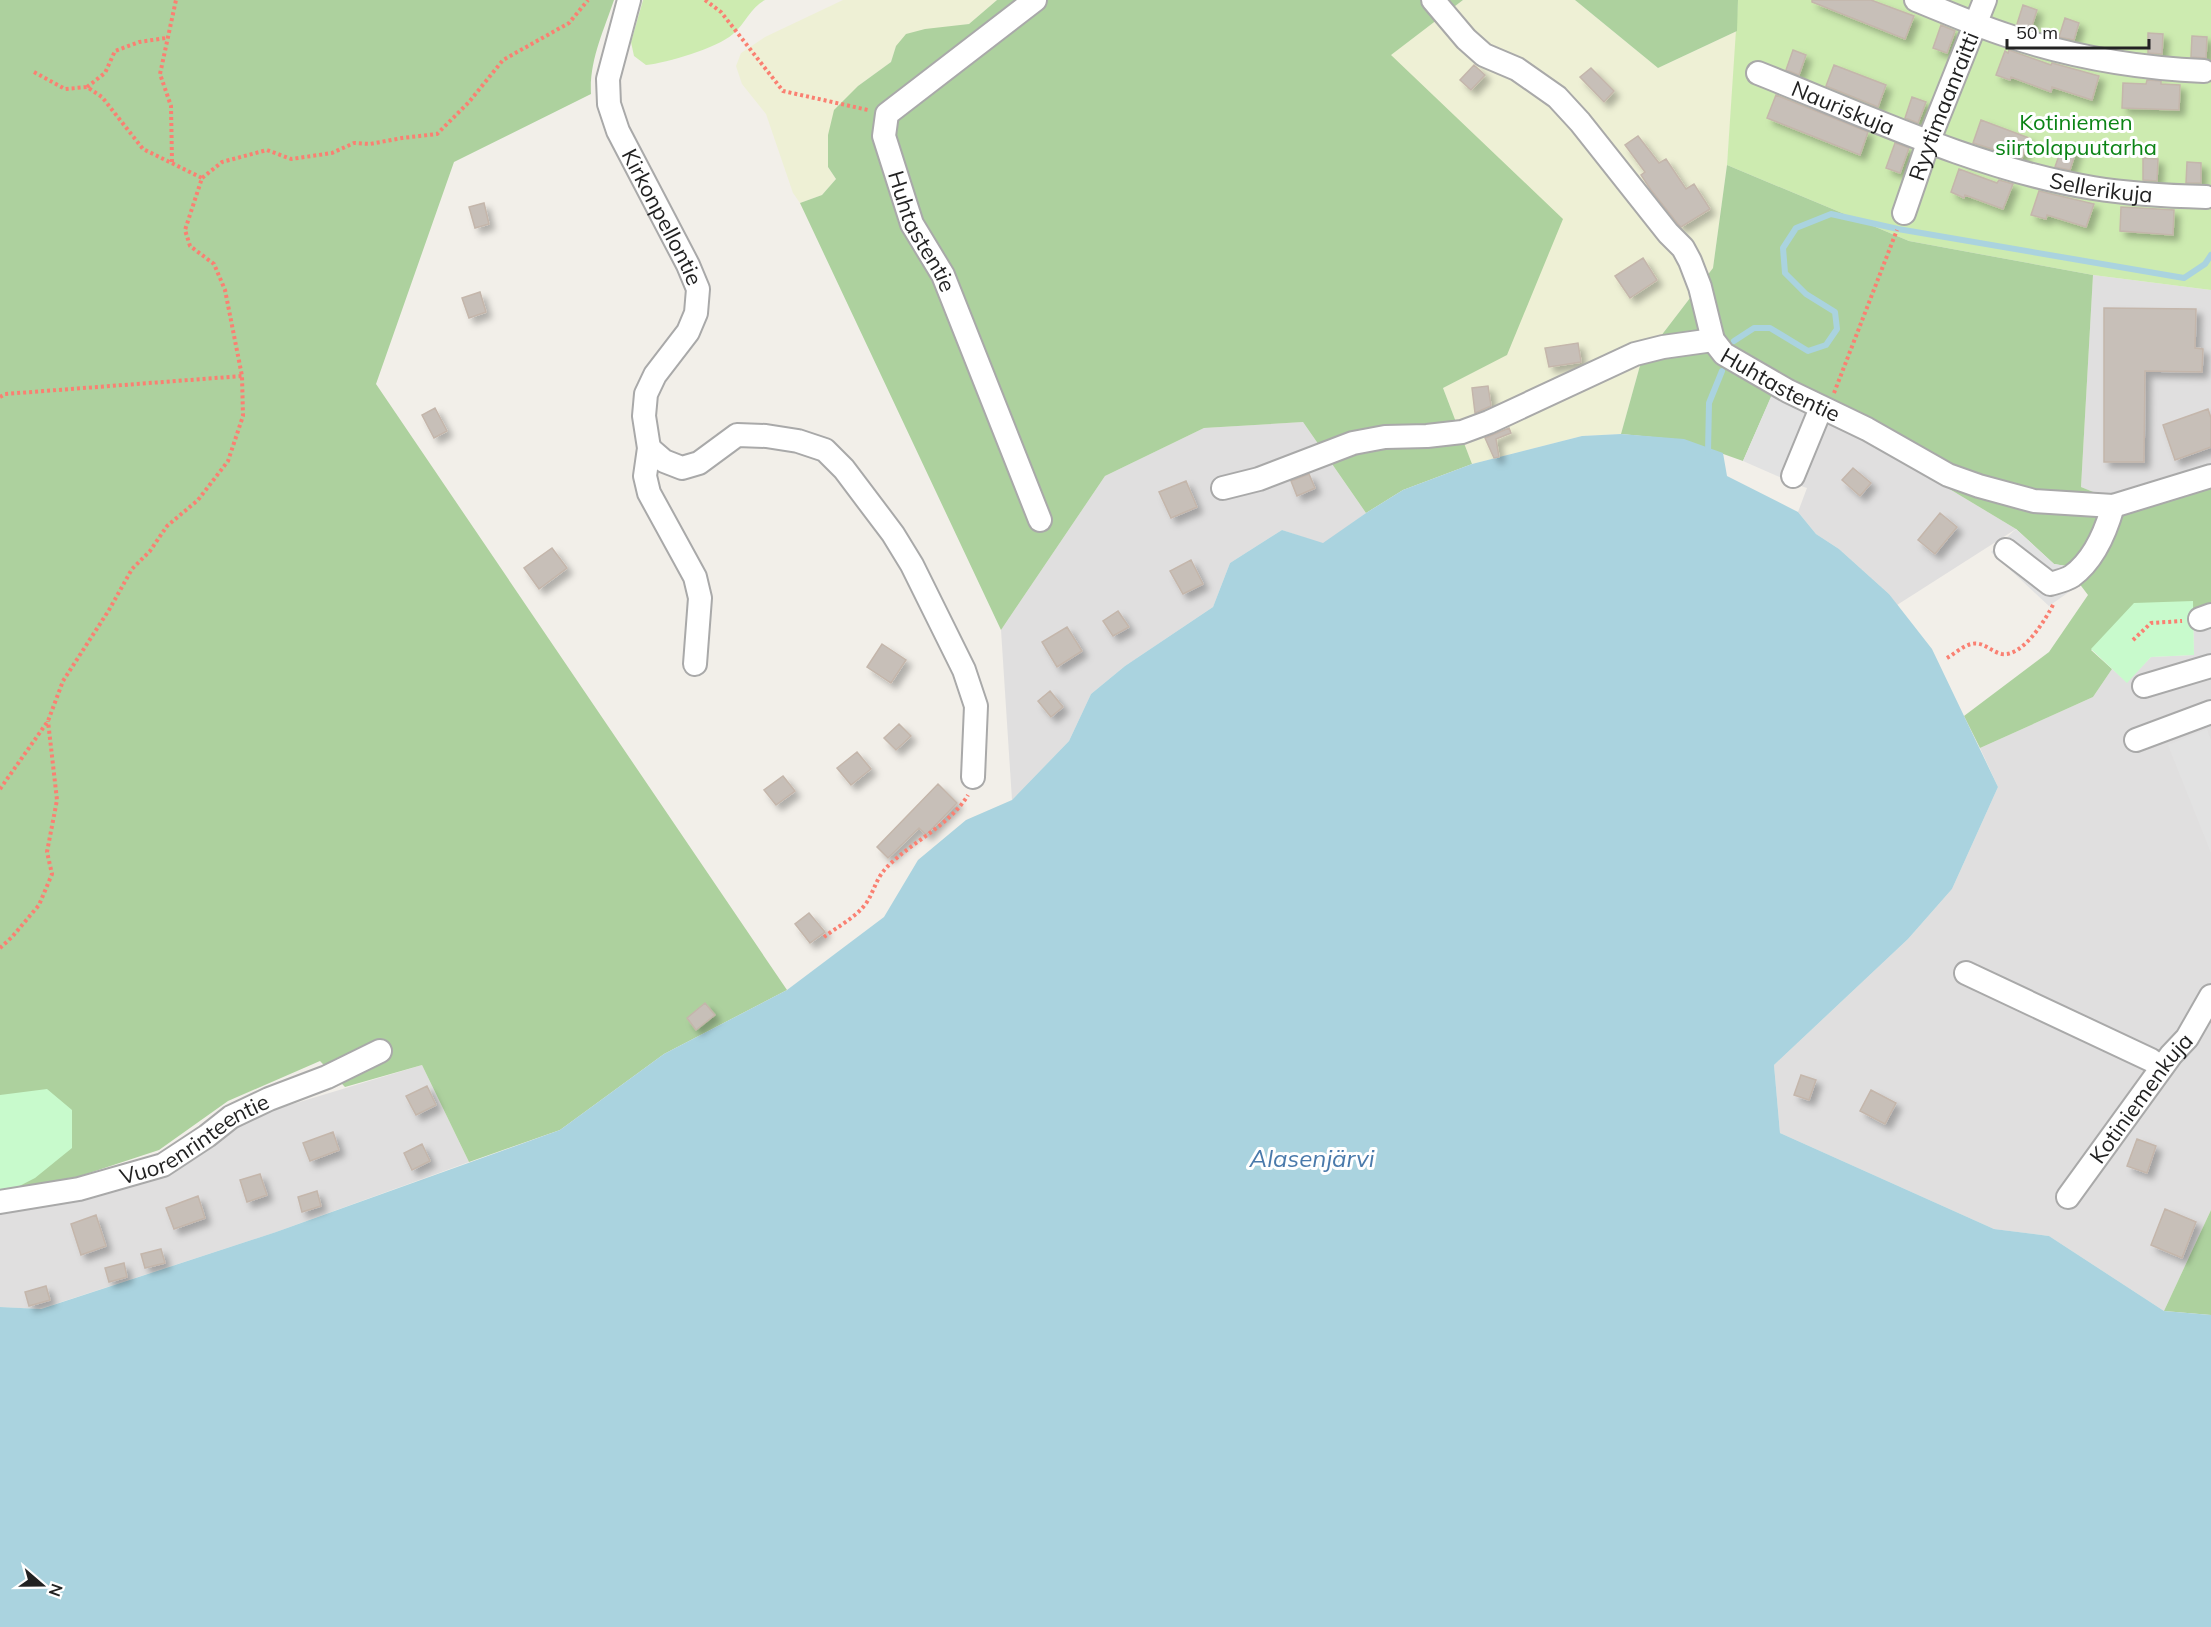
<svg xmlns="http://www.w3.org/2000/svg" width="2211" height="1627" viewBox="0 0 2211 1627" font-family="Mulish,sans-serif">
<defs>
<filter id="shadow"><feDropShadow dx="5.5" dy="5.5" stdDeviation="3" flood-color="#0004"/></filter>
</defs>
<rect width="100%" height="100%" fill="#f2efe9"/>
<path fill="#e0dfdf" d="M2093 275 2211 290V469L2113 500 2081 487Z
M1828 416 2016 529 1897 605 1889 594 1839 549 1816 534 1798 512 1807 488 1798 485Z
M1303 422 1366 513 1323 544 1282 530 1230 563 1213 607 1125 666 1091 694 1069 741 1012 800 1001 630 1105 476 1204 428Z
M2211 605V1210L2164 1311 2049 1236 1994 1229 1780 1133 1774 1065 1908 939 1952 889 1998 787 1980 748 2093 697 2112 669 2127 682 2151 657 2194 655 2193 612Z
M422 1065 469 1162 276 1232 40 1309 0 1307V1214L111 1190 179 1169 240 1120Z"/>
<path fill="#eef0d5" d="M843 0H997L969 24 949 27 896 46 891 62 858 86 828 135V167L836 179 822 195 800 203 793 193 766 114 742 84 736 66 741 53 765 37Z
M1463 0H1575L1658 68 1737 31 1727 165 1713 268 1641 362 1621 434 1582 436 1472 464 1443 388 1507 354 1390 55Z"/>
<path fill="#cdebb0" d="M643 0H765C751 7 745 24 733 34 717 48 667 63 646 65L634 56 631 42Z
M1738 0H2211V290L2093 275 1909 241 1727 165Z"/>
<path fill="#add19e" d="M0 0H614C604 30 589 61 591 94L454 162 376 384 787 990 664 1054 560 1130 469 1162 422 1065 345 1087 320 1061 228 1101 159 1150 77 1177 15 1190 0 1191Z
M997 0H1463L1391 55 1563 219 1507 355 1443 388 1472 464 1403 490 1366 513 1303 422 1204 428 1105 476 1001 630 800 203 822 195 836 179 828 167V135L834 110 858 86 891 62 896 46 906 34 925 29 969 24Z
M1575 0H1738L1737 31 1658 68Z
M1727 165 1909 241 2093 275 2081 487 2113 500 2211 469V605L2193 612V601L2091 650 2112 669 2093 697 1980 748 1964 716 2049 652 2088 595 2066 566 2054 564 2016 529 1828 416 1773 393 1743 461 1684 440 1621 434 1641 362 1713 268Z
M2211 1210V1315L2164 1311Z"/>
<path fill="#c8facc" d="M2193 601 2194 655 2151 657 2127 683 2091 649 2134 603Z
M47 1089 72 1110V1148L35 1178 0 1196V1095Z"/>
<path fill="#e2e2e2" d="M1773 392 1828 416 1798 485 1743 461Z
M2016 529 2054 564 2066 566 2079 585 2049 606 1991 552Z
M2207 729 2211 740V853L2168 745Z"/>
<path fill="#aad3df" d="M1621 434 1684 439 1723 453 1727 476 1798 512 1816 534 1839 549 1889 594 1932 649 1998 787 1952 889 1908 939 1774 1065 1780 1133 1994 1229 2049 1236 2164 1311 2211 1315V1627H0V1307L41 1309 276 1232 560 1130 664 1054 787 990 884 917 918 860 966 820 1012 800 1069 741 1091 694 1125 666 1213 607 1230 563 1282 530 1323 543 1366 513 1403 490 1472 464 1582 436Z"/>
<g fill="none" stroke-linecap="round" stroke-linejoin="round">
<path stroke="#aad3df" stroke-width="6" d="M1734 341 1754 328H1770L1808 351 1826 345 1837 329 1835 312 1806 294 1785 273 1783 248 1796 228 1831 214 1898 229 2184 278 2205 264 2211 255
M1708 452 1709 403 1722 371"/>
</g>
<path fill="#c7bfb8" stroke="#c4b6ab" stroke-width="1.5" filter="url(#shadow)" d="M1812 0H1871L1914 16 1905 39 1812 2Z
M2023 5 2037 10 2031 29 2017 24Z
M2065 18 2079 23 2074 40 2059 37Z
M1941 25 1955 31 1947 53 1933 48Z
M2148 33 2163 34 2162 54 2148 53Z
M2192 36 2207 37 2206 58 2191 57Z
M1793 50 1806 55 1799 75 1786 70Z
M2009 50 2051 65 2052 63 2099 76 2092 100 2052 87 2051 92 2011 77 2010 80 1996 75 2005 51 2008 53Z
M1474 65 1485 75 1471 90 1460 80Z
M1834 65 1886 85 1878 107 1826 86Z
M1591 68 1614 91 1604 102 1580 77Z
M2147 80 2161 81V84L2180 85 2179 110 2122 108 2123 83 2146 84Z
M1776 95 1868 132 1860 155 1767 118Z
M1912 97 1926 102 1918 123 1905 118Z
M1981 120 2029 138 2022 158 1973 143Z
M1638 136 1659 163 1666 159 1686 189 1694 184 1710 209 1681 227 1678 224 1651 190 1641 175 1645 172 1625 145Z
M1895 143 1909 148 1900 173 1886 168Z
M2063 144 2077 148 2070 170 2055 167Z
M2143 158 2158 159 2157 181 2143 180Z
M2187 162 2201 163V183H2186Z
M1959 169 1997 183 1999 180 2013 184 2003 209 1965 195 1964 198 1951 192Z
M2039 191 2094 204 2086 227 2047 215 2046 219 2031 215Z
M484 203 489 224 475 228 469 207Z
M2121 207 2174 210 2173 235 2120 231Z
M1643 258 1657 280 1630 298 1615 276Z
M480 292 486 312 469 318 462 298Z
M2104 308 2196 309 2195 348 2203 349 2202 372 2145 371 2144 462H2104Z
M1578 343 1581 362 1549 367 1545 348Z
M1488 386 1491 406 1475 413 1472 388Z
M435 408 447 431 434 438 422 415Z
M2208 409 2211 418V447L2175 460 2163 425Z
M1509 428 1511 433 1496 439 1499 457 1494 458 1485 438Z
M1853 468 1871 483 1860 496 1842 480Z
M1309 474 1315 488 1297 496 1291 481Z
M1186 481 1197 507 1171 518 1159 492Z
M1940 513 1957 527 1935 554 1918 540Z
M552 548 567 568 539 589 524 568Z
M1191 560 1203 584 1183 594 1170 571Z
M1118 611 1129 627 1113 636 1103 621Z
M1067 627 1082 651 1057 667 1042 642Z
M882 644 906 660 891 683 867 667Z
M1050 691 1063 707 1051 717 1038 701Z
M899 724 911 736 896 750 884 738Z
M857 752 871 769 851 785 837 768Z
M783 776 795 791 776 805 764 790Z
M938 784 957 803 926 835 919 828 888 858 877 847Z
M809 913 825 932 810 943 795 924Z
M705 1003 715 1015 696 1030 687 1018Z
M1801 1075 1816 1080 1809 1100 1794 1095Z
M427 1086 436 1105 416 1115 406 1096Z
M1871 1090 1896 1103 1885 1124 1860 1111Z
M333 1132 339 1150 310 1161 303 1143Z
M2137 1139 2156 1146 2147 1173 2127 1166Z
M422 1144 430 1161 412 1170 404 1153Z
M260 1174 267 1195 247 1202 240 1180Z
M317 1191 321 1206 302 1212 298 1197Z
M198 1196 205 1218 174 1229 166 1208Z
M2165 1209 2196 1222 2182 1258 2151 1245Z
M96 1215 106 1246 81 1255 71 1224Z
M161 1249 165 1263 145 1268 141 1254Z
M124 1263 127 1277 109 1282 105 1268Z
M46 1286 50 1300 29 1306 25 1292Z"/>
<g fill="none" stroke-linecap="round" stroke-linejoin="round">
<defs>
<g id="minor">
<path id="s1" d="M629 0 608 79 609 104 618 131 688 265 698 289 696 313 688 332 655 375 646 394 644 416 649 448 645 476 649 493 695 577 700 598 695 664"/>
<path id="s2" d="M1035 0 887 114 884 136 912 224 943 275 1040 520"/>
<path id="s3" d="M1433 0 1466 39 1484 55 1517 69 1557 97 1580 122 1668 233 1683 248 1690 261 1700 287 1713 340 1724 354 1788 391 1867 429 1948 475 1979 486 2034 501 2113 506 2211 476"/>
<path d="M1916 0C1946 12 1975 25 2006 35 2071 57 2136 68 2204 71"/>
<path id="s4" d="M1758 73C1864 115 1980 170 2093 188 2130 194 2168 196 2206 197"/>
<path id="s5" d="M1904 213 1929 140 1985 0"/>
<path d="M649 448 664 461 682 468 699 463 737 435 766 436 798 441 825 450 844 469 893 534 912 565 964 670 976 706 973 777"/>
<path d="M1793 476 1821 408"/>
<path d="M1223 488 1259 479 1353 443 1385 437 1427 436 1462 432 1489 422 1635 354 1663 347 1713 340"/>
<path d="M2006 550 2050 584C2057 582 2066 580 2072 576 2094 560 2106 531 2113 506"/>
<path d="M2200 619 2211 615"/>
<path d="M2144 686 2211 666"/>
<path d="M2136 740 2211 712"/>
<path d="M1966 973 2151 1060"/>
<path id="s6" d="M2068 1197 2171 1055 2187 1038 2211 996"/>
<path id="s7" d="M0 1202 79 1189 163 1165 207 1136 231 1117 269 1099 327 1077 380 1051"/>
</g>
</defs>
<use href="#minor" stroke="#a9a9a9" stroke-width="26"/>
<path stroke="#fa8072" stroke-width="4" stroke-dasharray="3 3" stroke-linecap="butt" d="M705 0 721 12 783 91 868 110
M34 72 65 89 87 87 102 97 143 149 202 178
M87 87 105 73 115 51 139 42 166 38
M172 162 171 106 160 74 176 0
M1834 393 1897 230
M0 397 5 394 242 376
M2133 640 2151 623 2182 621
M1947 658C1954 654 1963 646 1971 644 1984 641 1991 652 2002 654 2023 657 2046 619 2054 603
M0 789 48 721 63 681 109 610 132 569 150 551 167 526 198 500 228 461 243 416 242 376 225 290 214 264 190 246 185 230 202 178 222 162 267 150 291 159 332 153 354 143 370 144 402 138 437 134 469 102 503 60 569 23 588 0
M824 937C837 927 858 916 867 902 875 889 876 878 888 866 913 841 949 826 968 795
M0 948 12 937 39 905 52 874 47 852 57 800 48 721"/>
<use href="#minor" stroke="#fff" stroke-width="22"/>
</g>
<g text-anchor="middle" stroke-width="6" stroke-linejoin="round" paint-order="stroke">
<g font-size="22" fill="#222" stroke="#fff">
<text dy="8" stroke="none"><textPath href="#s4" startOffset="92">Nauriskuja</textPath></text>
<text dy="8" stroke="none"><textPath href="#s5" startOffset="114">Ryytimaanraitti</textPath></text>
<text dy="8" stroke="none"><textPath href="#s4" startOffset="363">Sellerikuja</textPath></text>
<text dy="8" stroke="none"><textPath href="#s1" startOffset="232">Kirkonpellontie</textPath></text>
<text dy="8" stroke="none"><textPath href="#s2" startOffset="312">Huhtastentie</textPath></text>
<text dy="8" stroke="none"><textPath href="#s3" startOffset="536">Huhtastentie</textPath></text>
<text dy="8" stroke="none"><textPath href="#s6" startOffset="123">Kotiniemenkuja</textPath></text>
<text dy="8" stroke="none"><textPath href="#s7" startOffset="207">Vuorenrinteentie</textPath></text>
</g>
<g font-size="22" fill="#0c8416" stroke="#fff">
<text x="2076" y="130">Kotiniemen<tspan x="2076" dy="25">siirtolapuutarha</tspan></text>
</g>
<g font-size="24" font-style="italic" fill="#4a7aab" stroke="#fff">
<text x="1312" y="1167">Alasenjärvi</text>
</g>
</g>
<g transform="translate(42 1585) rotate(110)" stroke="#ffffff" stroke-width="4.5" paint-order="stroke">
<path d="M0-4.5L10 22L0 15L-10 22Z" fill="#222222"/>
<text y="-9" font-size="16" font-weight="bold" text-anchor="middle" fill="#222222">N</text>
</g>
<path d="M2007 39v9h142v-9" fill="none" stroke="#222222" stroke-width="3"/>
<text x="2016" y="39" font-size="18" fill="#222222" stroke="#ffffff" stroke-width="4.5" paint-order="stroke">50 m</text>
</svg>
